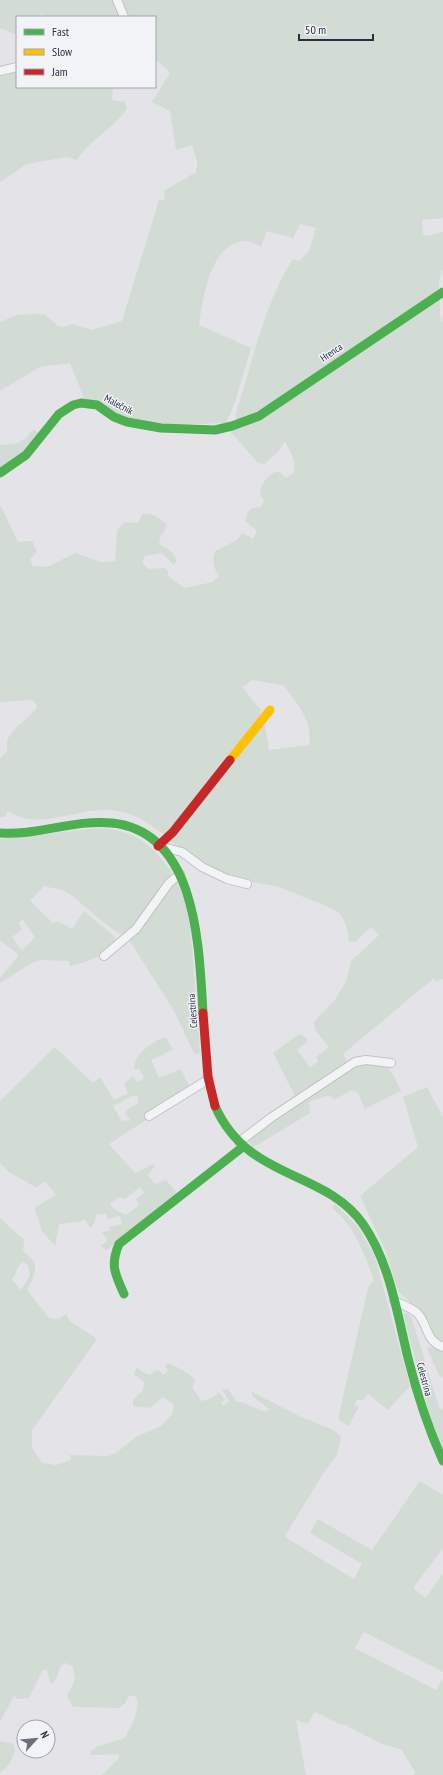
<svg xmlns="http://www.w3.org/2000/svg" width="443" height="1775" viewBox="0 0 443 1775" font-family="'PT Sans Narrow',sans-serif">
<rect width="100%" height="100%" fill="#e4e4e8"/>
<path fill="#d2dbd4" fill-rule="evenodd" d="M0 0H114L120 17H49L41 14 39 17H17V35L0 28Z
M122 0H443V218L422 220 423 234 426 236 443 232V270H442L439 282V290L269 405 236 422V413C253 361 263 306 293 259L299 261 309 251 316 228 300 224 293 238 267 231 261 247C257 245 251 241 247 241 210 241 203 298 199 325L251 348 235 402 226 423 169 425 128 419 84 398 70 363 40 367 0 391V322L17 315 39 314 45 315 58 326 64 327 72 324 92 330 122 321 159 200H165L164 191 196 172 197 162 192 145 176 150 170 111 152 102 170 73 155 59V17H129Z
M11 72H17V87H113L112 100 125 102 127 108C114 129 90 139 77 160L67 157 27 164 0 182V74Z
M440 299V317L443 323V979L436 982 434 978 343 1054 347 1061 295 1096 273 1053 295 1037 301 1034 307 1039V1042L297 1050 310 1067 318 1062 316 1057 329 1047 315 1030 314 1022 335 1000 346 981 351 961 379 935 371 927 355 942 349 941 346 924 339 913 331 908 279 887 231 878 216 872 171 841 264 721 269 750 309 745C314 722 296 702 283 685L252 680 243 687C248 695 254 702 261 710L260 715 166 836C152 826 139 816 123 812 92 803 59 823 28 819 21 818 14 814 8 811L5 817H0V759L7 750V740L12 732 36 709 37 705 33 700 0 702V504L18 542 32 541 37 551 30 560 33 566 47 567 75 553 101 562 115 561 117 530 125 522 138 523 142 514C152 513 159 517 166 524L165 531 161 535 159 544 172 552 177 560 174 565 162 553 145 556 142 563 149 569 164 568 168 571V576L184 588 213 582 219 576C213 567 212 562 215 551L237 540 242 533 253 539 257 531 245 521C248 509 250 508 261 507L264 501C263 499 261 495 260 492 260 486 271 469 279 472 281 473 284 477 286 478L294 472 295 462 285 441 277 453 264 464 257 462 229 430Z
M34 429 38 433 28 448 0 470V445L15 444 25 439Z
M99 828C135 830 150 843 171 871L170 876 142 919 124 935C114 934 78 899 65 891 59 888 50 888 44 886L30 901 53 923 58 921 72 929 84 911 114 936 116 942C104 956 88 962 70 966L69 961 40 960 30 964 0 983V978L19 955 0 940V839ZM23 920 35 937 22 951 12 937 22 930 19 922Z
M173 883H178L186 906 191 934 200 1052 195 1055 174 1011 128 938Z
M166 1037 173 1050 151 1060 159 1078 181 1069 190 1087 151 1117 109 1144 135 1173 153 1164 155 1166 148 1175 155 1184 166 1180 177 1193 107 1250 103 1249 101 1245 107 1242V1239L102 1232 110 1231 109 1227 122 1224 120 1216 108 1219 106 1214 104 1213 102 1215 97 1214C94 1219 96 1223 90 1228L85 1219 81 1221 59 1224 55 1246 42 1231 34 1208 56 1195 45 1181 37 1188 9 1172 0 1163V1101L55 1047 93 1083 100 1077 114 1100 128 1093 124 1084 133 1076 137 1082 144 1078 139 1068 134 1070C134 1054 151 1042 166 1037ZM132 1096H138V1103L129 1108 125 1113 130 1120 122 1121 113 1106ZM140 1187 144 1193 136 1199 139 1205 126 1215C120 1211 112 1211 110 1203L120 1197 125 1199Z
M363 1062C388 1063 391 1068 401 1091L365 1109 359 1095 355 1091H350L334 1100 329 1095 309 1102 310 1113 259 1144 253 1147 247 1140 330 1079Z
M427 1087 443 1117V1345L434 1341 415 1307 398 1291 386 1252 360 1196 418 1147 403 1097Z
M335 1204 358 1227 375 1257 410 1386 388 1410 368 1394 363 1400H357L354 1405 359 1407 348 1426 338 1419 368 1288 374 1280C365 1255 354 1225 332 1208Z
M0 1218 24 1240 23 1251C41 1264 37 1272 27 1290L49 1318 59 1319 66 1314 70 1321 97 1339 32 1430V1448L42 1463 56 1465 71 1460 70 1455 108 1456 116 1453 136 1437 161 1426 172 1414 174 1405 163 1397 150 1408 133 1406V1400L143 1390 144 1383 134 1374 137 1367 142 1372 150 1375 154 1371 159 1370 163 1375 168 1371 165 1366 168 1363 183 1370 195 1379 193 1388 201 1401 210 1399 219 1392 225 1400 221 1402 223 1406 229 1401 222 1389H228L237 1402C246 1401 257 1410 266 1412L269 1409 252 1396V1392L297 1415 333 1430 341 1436 337 1455 324 1472 285 1536 290 1540 354 1579 362 1564 310 1533 318 1519 372 1550 420 1481 443 1495V1548L413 1588 426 1598 443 1573V1672L364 1632 355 1648 436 1690 443 1678V1775H414L415 1772 402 1750 382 1744 345 1725 339 1724 315 1712 307 1724 296 1720 306 1775H102L119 1758 118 1754 91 1755 90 1752 98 1746 125 1738C130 1727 143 1707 135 1696H129L125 1703 119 1708 73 1707 67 1696 75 1680 73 1666 65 1663 61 1666 54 1683H50L47 1669 42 1671 29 1698 18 1699 14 1696 0 1722ZM24 1262 28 1266 30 1275 21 1290 12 1280 20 1264Z
M403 1313H406L411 1316 439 1407 443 1410V1449L433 1428Z
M429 1347 443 1351V1378L439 1375 427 1349Z
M0 1741 13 1744 15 1751 9 1765 0 1773Z"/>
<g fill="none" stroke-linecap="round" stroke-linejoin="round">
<defs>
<path id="street" d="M117 0 124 17
M0 71 17 67
M159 846 182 852 202 867 227 879 247 884
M104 956 136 929 169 883 180 874
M149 1116 209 1079
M239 1142 272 1117 355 1062 366 1060 391 1063
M394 1301C401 1304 412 1308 417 1313 428 1323 425 1341 443 1347"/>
</defs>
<use href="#street" stroke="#c2c2c6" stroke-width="10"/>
<use href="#street" stroke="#f2f3f5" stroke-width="8"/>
<path stroke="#4caf50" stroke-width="9" d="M0 473 26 455 59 414 73 405 81 403 97 405 114 417 127 422 161 428 215 430 232 426 259 416 443 292
M0 833C37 836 74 819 112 823 198 832 199 949 203 1013
M215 1106C248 1181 324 1169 363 1224 390 1263 397 1313 408 1358 417 1394 428 1428 443 1461
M124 1294C115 1274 110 1265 119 1244L244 1146"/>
<path stroke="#ffc107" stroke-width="9" d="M230 760 270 710"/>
<path stroke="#c62828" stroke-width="9" d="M158 846 173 832 230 760
M203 1013 208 1077 215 1106"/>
</g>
<g text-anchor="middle" stroke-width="3" stroke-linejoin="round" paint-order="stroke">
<g font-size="10" fill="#2a2e41" stroke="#f1f3f7">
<text transform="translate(331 352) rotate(-34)" y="4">Hrenca</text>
<text transform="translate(119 404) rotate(28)" y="4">Malečnik</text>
<text transform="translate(192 1011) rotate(-94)" y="4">Celestrina</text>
<text transform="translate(425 1379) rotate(75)" y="4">Celestrina</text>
</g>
</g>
<rect x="16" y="16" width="140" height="72" fill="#f1f3f7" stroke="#a1a4ae"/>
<rect x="24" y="29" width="20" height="6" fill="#4caf50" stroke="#a1a4ae"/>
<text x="52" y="36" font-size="12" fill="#2a2e41">Fast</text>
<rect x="24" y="49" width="20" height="6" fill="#ffc107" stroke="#a1a4ae"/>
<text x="52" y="56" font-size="12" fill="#2a2e41">Slow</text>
<rect x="24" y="69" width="20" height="6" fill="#c62828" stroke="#a1a4ae"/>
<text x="52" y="76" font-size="12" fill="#2a2e41">Jam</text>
<g transform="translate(36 1739) rotate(63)"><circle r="19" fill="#f1f3f7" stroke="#a1a4ae"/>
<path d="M0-3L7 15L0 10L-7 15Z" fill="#6b6e7b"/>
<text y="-6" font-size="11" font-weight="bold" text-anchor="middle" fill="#2a2e41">N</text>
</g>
<path d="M299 34v6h74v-6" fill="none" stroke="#2a2e41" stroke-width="2"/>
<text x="305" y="34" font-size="12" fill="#2a2e41" stroke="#f1f3f7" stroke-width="3" paint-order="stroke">50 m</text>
</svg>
